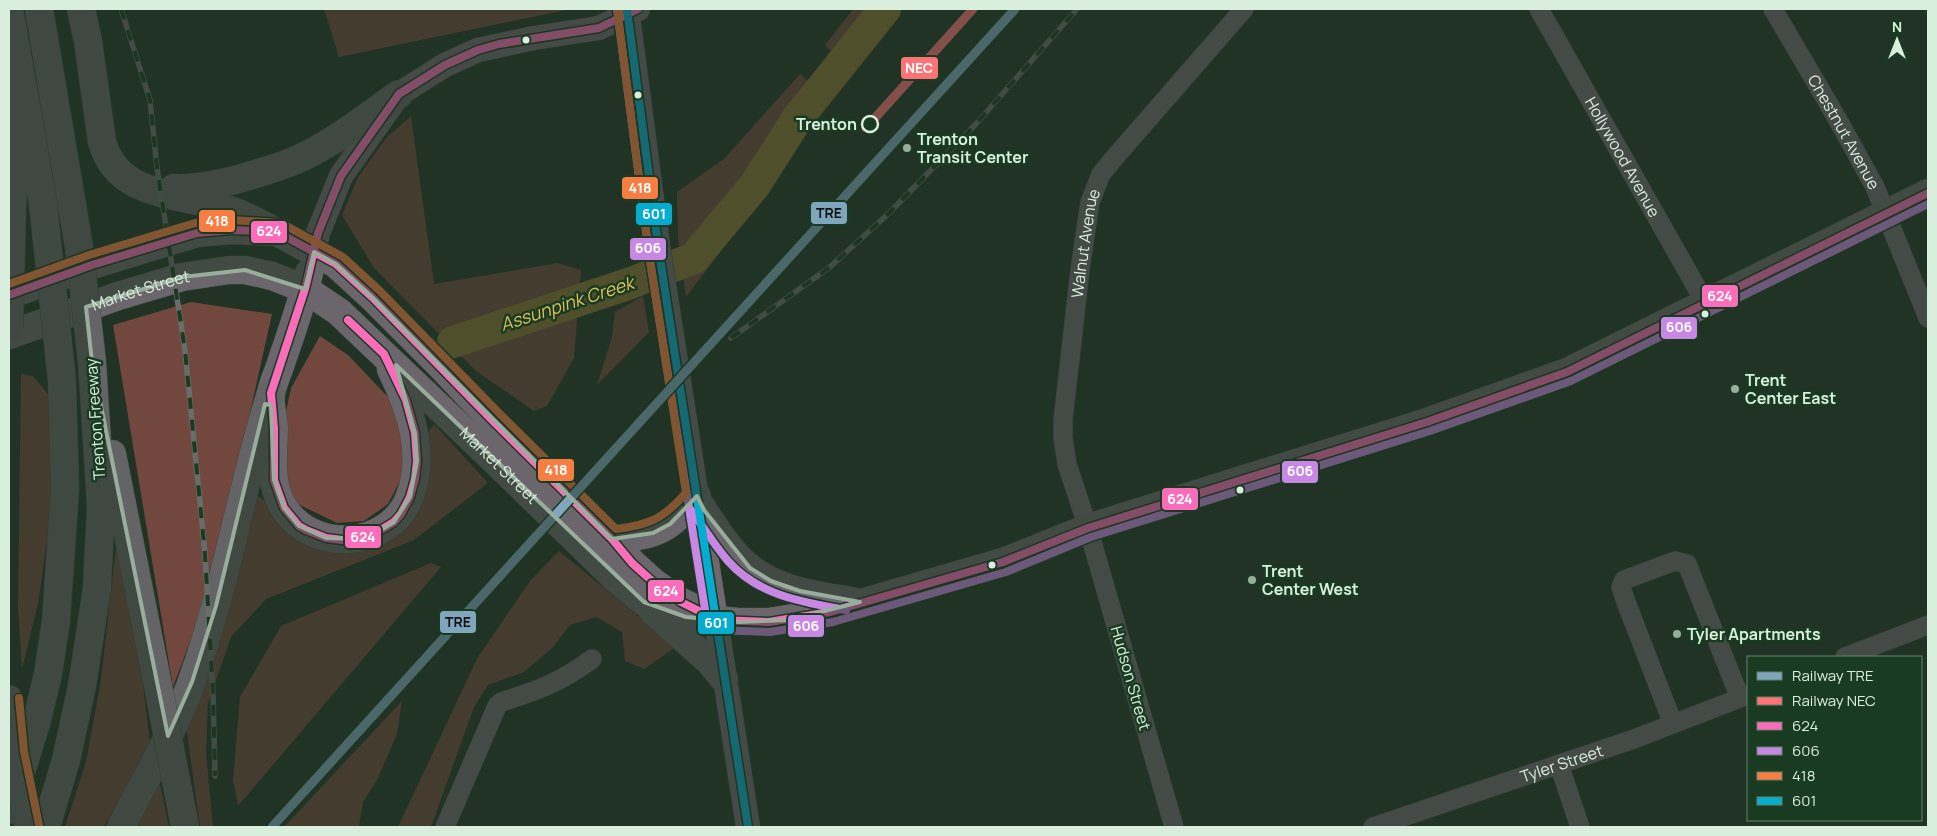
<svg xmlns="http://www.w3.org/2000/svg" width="1937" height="836" viewBox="0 0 1937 836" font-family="Manrope,sans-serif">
<rect width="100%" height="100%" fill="#203325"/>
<path fill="#72473e" d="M324 9H571L339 57Z
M853 9H900L852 71 825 45Z
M800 74 829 100 736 231 686 297 678 238 677 192 725 158Z
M411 116 434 284 558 263 581 270 574 358 547 406 534 411 476 371 374 268 342 215 358 177 387 137Z
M643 296 649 332 597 385 612 337 615 312Z
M191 302 272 314 212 583 173 687 113 325Z
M320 336 348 355 388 397 404 435 403 475 388 504 364 521 337 523 298 504 280 473V440L291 388Z
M21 374 33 376 56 404 51 512 38 604 22 669 18 608Z
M434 424 488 483 414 540 266 599 231 637 208 703 206 753 213 827H200L186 725 251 490 271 506 377 545 427 434Z
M116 547 128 563 150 742 104 827H65L86 762 101 680Z
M559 551 676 647 644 669 625 661 622 632 596 617 570 625 552 648 524 672 488 685 474 707 431 827H398L478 657 530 581Z
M431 563 441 567 238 806 233 780 240 697 281 626Z
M402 701 397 734 377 780 363 802 359 827H284Z
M158 774 169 827H133Z"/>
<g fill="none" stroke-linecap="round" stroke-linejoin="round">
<path stroke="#877333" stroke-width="32" d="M453 342 631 283 694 258 755 185 797 119 885 9"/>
<defs>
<g id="minor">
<path id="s1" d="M1539 9 1706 304"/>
<path id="s2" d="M1773 9 1838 120 1875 187 1928 318"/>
<path d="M1845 657 1928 625"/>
<path d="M1673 724 1626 602 1621 587 1624 580 1675 561 1687 564 1740 698"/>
<path d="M1559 765 1580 827"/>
<path d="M445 827 497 706 501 702C537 691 561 682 592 659"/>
<path id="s3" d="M1174 827 1088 528 1067 464 1063 438V420L1080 270 1090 202 1101 174 1115 157 1244 9"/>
<path id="s4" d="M1373 827 1634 739 1748 695"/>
</g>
<path id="tertiary" d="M627 9 659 252 748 827
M314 252 318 233 341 176 399 94 445 65 478 50 534 38 599 28 638 9"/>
<g id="primary">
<path d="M309 273C302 303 292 331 282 360 279 371 273 382 271 393 269 404 274 418 274 430 273 456 269 485 284 508 313 554 391 549 410 496 426 453 410 408 391 369"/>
<path d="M9 295 92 265 197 233 231 230 277 232 336 264 373 298 440 365 492 420 612 539 632 563 653 582 681 602 696 609"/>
<path id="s5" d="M9 335 118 296 182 277 229 270H245L272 276 305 289 339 312 489 455 616 579 644 602 663 611 686 617 738 622H769L830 612 1003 562 1088 528 1427 422 1567 372 1928 193"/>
<path d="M698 502C713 524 729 552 750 568 780 592 820 595 856 602"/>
<path d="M612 539C658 535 667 531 697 496"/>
<path d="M652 610 710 662 724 679"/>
</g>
<path id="motorway" d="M9 9 43 204
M39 9 72 205
M81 9 88 41 102 142C118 197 174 192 220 207 241 213 258 222 277 232
M174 188C193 189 212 185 231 181 253 175 275 169 296 160 333 144 366 117 399 94
M12 213 15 110
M112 454 158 686
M9 810 36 724 48 674 56 621 65 489 62 381
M46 827 66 760 82 686 97 588 101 505 92 362
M121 827C145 779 174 732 192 681 226 587 241 488 271 393"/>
</defs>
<use href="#minor" stroke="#3f4f43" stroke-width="20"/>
<use href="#tertiary" stroke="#3f4f43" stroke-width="25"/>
<use href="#primary" stroke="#3f4f43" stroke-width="29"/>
<use href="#motorway" stroke="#3f4f43" stroke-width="29"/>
<use href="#minor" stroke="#6f666e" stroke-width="19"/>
<use href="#tertiary" stroke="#6f666e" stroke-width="24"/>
<use href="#primary" stroke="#6b666c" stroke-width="28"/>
<use href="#motorway" stroke="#646466" stroke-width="28"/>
<defs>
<path id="rail" d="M121 9 150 100 157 168 185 350 205 554 213 692 215 776
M731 338 830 267 889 213 975 125 1077 9"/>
</defs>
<use href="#rail" stroke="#686d6a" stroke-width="5.5"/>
<use href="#rail" stroke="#183b21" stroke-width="4" stroke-dasharray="11" stroke-linecap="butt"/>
<defs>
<path id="motorway-bridge" d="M43 204 62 381
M72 205 79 247 92 362
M9 327 12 213
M158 686 185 827
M9 699 14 752 29 827"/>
</defs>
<use href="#motorway-bridge" stroke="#3f4f43" stroke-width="29" stroke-linecap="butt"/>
<use href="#motorway-bridge" stroke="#646466" stroke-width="28"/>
<defs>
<path id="bus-1" d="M9 295 92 265 197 233 231 230 277 232 336 264 373 298 492 420 612 539 632 563 653 582 681 602 717 620 769 622 830 612 1003 562 1088 528 1427 422 1567 372 1928 193
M348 320 384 354 406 400 415 433 417 461 415 479 410 497 401 514 394 522 376 533 358 539 342 540 326 538 306 530 299 526 284 508 274 480V428L271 393 305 289 318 233 341 176 399 94 445 65 478 50 499 44 599 28 638 9"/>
<path id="bus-2" d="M617 10 649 254 707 622 710 627 715 630 770 632 833 622 1006 572 1091 537 1430 431 1571 381 1928 204
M690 509C703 526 714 545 728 561 759 596 803 602 846 610"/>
<path id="bus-3" d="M9 284 89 255 195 223 231 220 281 223 343 257 380 291 499 413 616 529C650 525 664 518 686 493L649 254 618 16 620 9
M19 698 24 751 39 825"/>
<path id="bus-4" d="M627 9 659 252 748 827"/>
</defs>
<use href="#bus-1" stroke="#183b21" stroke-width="11"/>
<use href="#bus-2" stroke="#183b21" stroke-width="11"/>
<use href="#bus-3" stroke="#183b21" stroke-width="11"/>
<use href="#bus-4" stroke="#183b21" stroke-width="11"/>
<use href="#bus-1" stroke="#fb6dba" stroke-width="8"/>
<use href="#bus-2" stroke="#c787e3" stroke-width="8"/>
<use href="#bus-3" stroke="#f77d43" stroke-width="8"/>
<use href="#bus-4" stroke="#06acd0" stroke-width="8"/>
<defs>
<path id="rail-1" d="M272 827 1015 9"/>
<path id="rail-2" d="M866 128 973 9"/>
</defs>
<use href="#rail-1" stroke="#183b21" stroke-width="12"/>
<use href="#rail-2" stroke="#183b21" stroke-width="12"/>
<use href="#rail-1" stroke="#7fa6bd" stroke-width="9"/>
<use href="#rail-2" stroke="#fc7277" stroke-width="9"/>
</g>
<path d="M0 0H1937V836H0ZM314 252 336 264 373 298 612 539 653 533 670 524 697 496 704 510 750 568 771 581 800 591 860 602 789 620 738 622 686 617 644 602 396 365 415 433 417 461 410 497 394 522 376 533 358 539 326 538 299 526 284 508 274 480 271 405 265 404 216 606 192 682 168 736 92 362 86 307 182 277 245 270 305 289Z" fill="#203325" fill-opacity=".55" fill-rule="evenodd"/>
<path fill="none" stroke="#99ad9d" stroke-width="4" stroke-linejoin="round" d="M314 252 336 264 373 298 612 539 653 533 670 524 697 496 704 510 750 568 771 581 800 591 860 602 789 620 738 622 686 617 644 602 396 365 415 433 417 461 410 497 394 522 376 533 358 539 326 538 299 526 284 508 274 480 271 405 265 404 216 606 192 682 168 736 92 362 86 307 182 277 245 270 305 289Z"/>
<g fill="#daeedd" stroke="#183b21" stroke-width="2">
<circle cx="526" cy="40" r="4.5"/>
<circle cx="638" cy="95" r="4.5"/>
<circle cx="1705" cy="314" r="4.5"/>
<circle cx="1240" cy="490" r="4.5"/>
<circle cx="992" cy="565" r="4.5"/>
</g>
<circle fill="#183b21" stroke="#daeedd" stroke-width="2.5" cx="870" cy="124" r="8"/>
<g fill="#99ad9d" stroke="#183b21" stroke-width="2">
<circle cx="907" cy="148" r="5"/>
<circle cx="1735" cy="389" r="5"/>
<circle cx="1252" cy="580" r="5"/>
<circle cx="1677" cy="634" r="5"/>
</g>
<g text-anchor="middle" stroke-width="5" stroke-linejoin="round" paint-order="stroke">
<g font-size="16" font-weight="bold" fill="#daeedd" stroke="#183b21" text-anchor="end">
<text x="857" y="130">Trenton</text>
</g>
<g font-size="16" fill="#daeedd" stroke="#183b21">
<text dy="6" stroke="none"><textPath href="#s2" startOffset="142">Chestnut Avenue</textPath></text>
<text dy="6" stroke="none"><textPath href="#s1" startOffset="170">Hollywood Avenue</textPath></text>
<text dy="6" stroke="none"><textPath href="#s3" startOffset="601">Walnut Avenue</textPath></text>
<text dy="6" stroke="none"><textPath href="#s5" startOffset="139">Market Street</textPath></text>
<text transform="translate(95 419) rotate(-94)" y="6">Trenton Freeway</text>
<text dy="6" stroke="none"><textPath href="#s5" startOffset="572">Market Street</textPath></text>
<text transform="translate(1131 678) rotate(74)" y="6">Hudson Street</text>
<text dy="6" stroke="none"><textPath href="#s4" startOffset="199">Tyler Street</textPath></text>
</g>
<g font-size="16" font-weight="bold" fill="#daeedd" stroke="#183b21" text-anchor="start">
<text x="917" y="145">Trenton<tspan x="917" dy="18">Transit Center</tspan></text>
<text x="1745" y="386">Trent<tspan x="1745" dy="18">Center East</tspan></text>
<text x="1262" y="577">Trent<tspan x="1262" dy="18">Center West</tspan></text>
<text x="1687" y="640">Tyler Apartments</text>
</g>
<g font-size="18" font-style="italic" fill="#e1be5e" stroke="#183b21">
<text transform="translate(567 304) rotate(-18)" y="6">Assunpink Creek</text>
</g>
</g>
<g stroke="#183b21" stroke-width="2">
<rect x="900" y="56" width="39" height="24" rx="5" fill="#fc7277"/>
<rect x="621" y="176" width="38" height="24" rx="5" fill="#f77d43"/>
<rect x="810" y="201" width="38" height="24" rx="5" fill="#7fa6bd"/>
<rect x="635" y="202" width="38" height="24" rx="5" fill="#06acd0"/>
<rect x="198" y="209" width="38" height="24" rx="5" fill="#f77d43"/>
<rect x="250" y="220" width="38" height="24" rx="5" fill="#fb6dba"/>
<rect x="629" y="237" width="38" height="24" rx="5" fill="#c787e3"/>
<rect x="1701" y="284" width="38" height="24" rx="5" fill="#fb6dba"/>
<rect x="1660" y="316" width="38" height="24" rx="5" fill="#c787e3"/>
<rect x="537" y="458" width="38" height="24" rx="5" fill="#f77d43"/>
<rect x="1281" y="460" width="38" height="24" rx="5" fill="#c787e3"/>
<rect x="1161" y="487" width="38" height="24" rx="5" fill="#fb6dba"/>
<rect x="344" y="525" width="38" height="24" rx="5" fill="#fb6dba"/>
<rect x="647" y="579" width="38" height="24" rx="5" fill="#fb6dba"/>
<rect x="439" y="610" width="38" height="24" rx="5" fill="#7fa6bd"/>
<rect x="697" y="611" width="38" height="24" rx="5" fill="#06acd0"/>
<rect x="787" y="614" width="38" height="24" rx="5" fill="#c787e3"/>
</g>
<g font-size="14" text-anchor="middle" font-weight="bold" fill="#fff">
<text x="919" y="73">NEC</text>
<text x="640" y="193">418</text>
<text x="654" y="219">601</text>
<text x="217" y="226">418</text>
<text x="269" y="236">624</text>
<text x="648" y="253">606</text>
<text x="1720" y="301">624</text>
<text x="1679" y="332">606</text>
<text x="556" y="475">418</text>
<text x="1300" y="476">606</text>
<text x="1180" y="504">624</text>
<text x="363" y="542">624</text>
<text x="666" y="596">624</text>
<text x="716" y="628">601</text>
<text x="806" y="631">606</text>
</g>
<g font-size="14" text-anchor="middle" font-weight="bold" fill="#111">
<text x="829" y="218">TRE</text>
<text x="458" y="627">TRE</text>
</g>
<rect width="1937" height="836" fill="none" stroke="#daeedd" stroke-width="20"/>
<rect x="1747" y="656" width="175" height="165" fill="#183b21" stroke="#66836c"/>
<rect x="1757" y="672" width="25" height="8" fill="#7fa6bd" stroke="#66836c"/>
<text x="1792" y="681" font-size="15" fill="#daeedd">Railway TRE</text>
<rect x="1757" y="697" width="25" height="8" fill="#fc7277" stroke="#66836c"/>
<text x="1792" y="706" font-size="15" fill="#daeedd">Railway NEC</text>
<rect x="1757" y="722" width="25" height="8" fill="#fb6dba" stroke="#66836c"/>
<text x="1792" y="731" font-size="15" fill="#daeedd">624</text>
<rect x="1757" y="747" width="25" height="8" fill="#c787e3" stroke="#66836c"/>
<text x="1792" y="756" font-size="15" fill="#daeedd">606</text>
<rect x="1757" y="772" width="25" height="8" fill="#f77d43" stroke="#66836c"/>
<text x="1792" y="781" font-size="15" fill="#daeedd">418</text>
<rect x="1757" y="797" width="25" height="8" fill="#06acd0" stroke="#66836c"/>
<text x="1792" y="806" font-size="15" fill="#daeedd">601</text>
<g transform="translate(1897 40)" stroke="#183b21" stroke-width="4" paint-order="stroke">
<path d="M0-4L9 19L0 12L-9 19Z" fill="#daeedd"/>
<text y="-8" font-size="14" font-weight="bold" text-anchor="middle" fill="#daeedd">N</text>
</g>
</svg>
